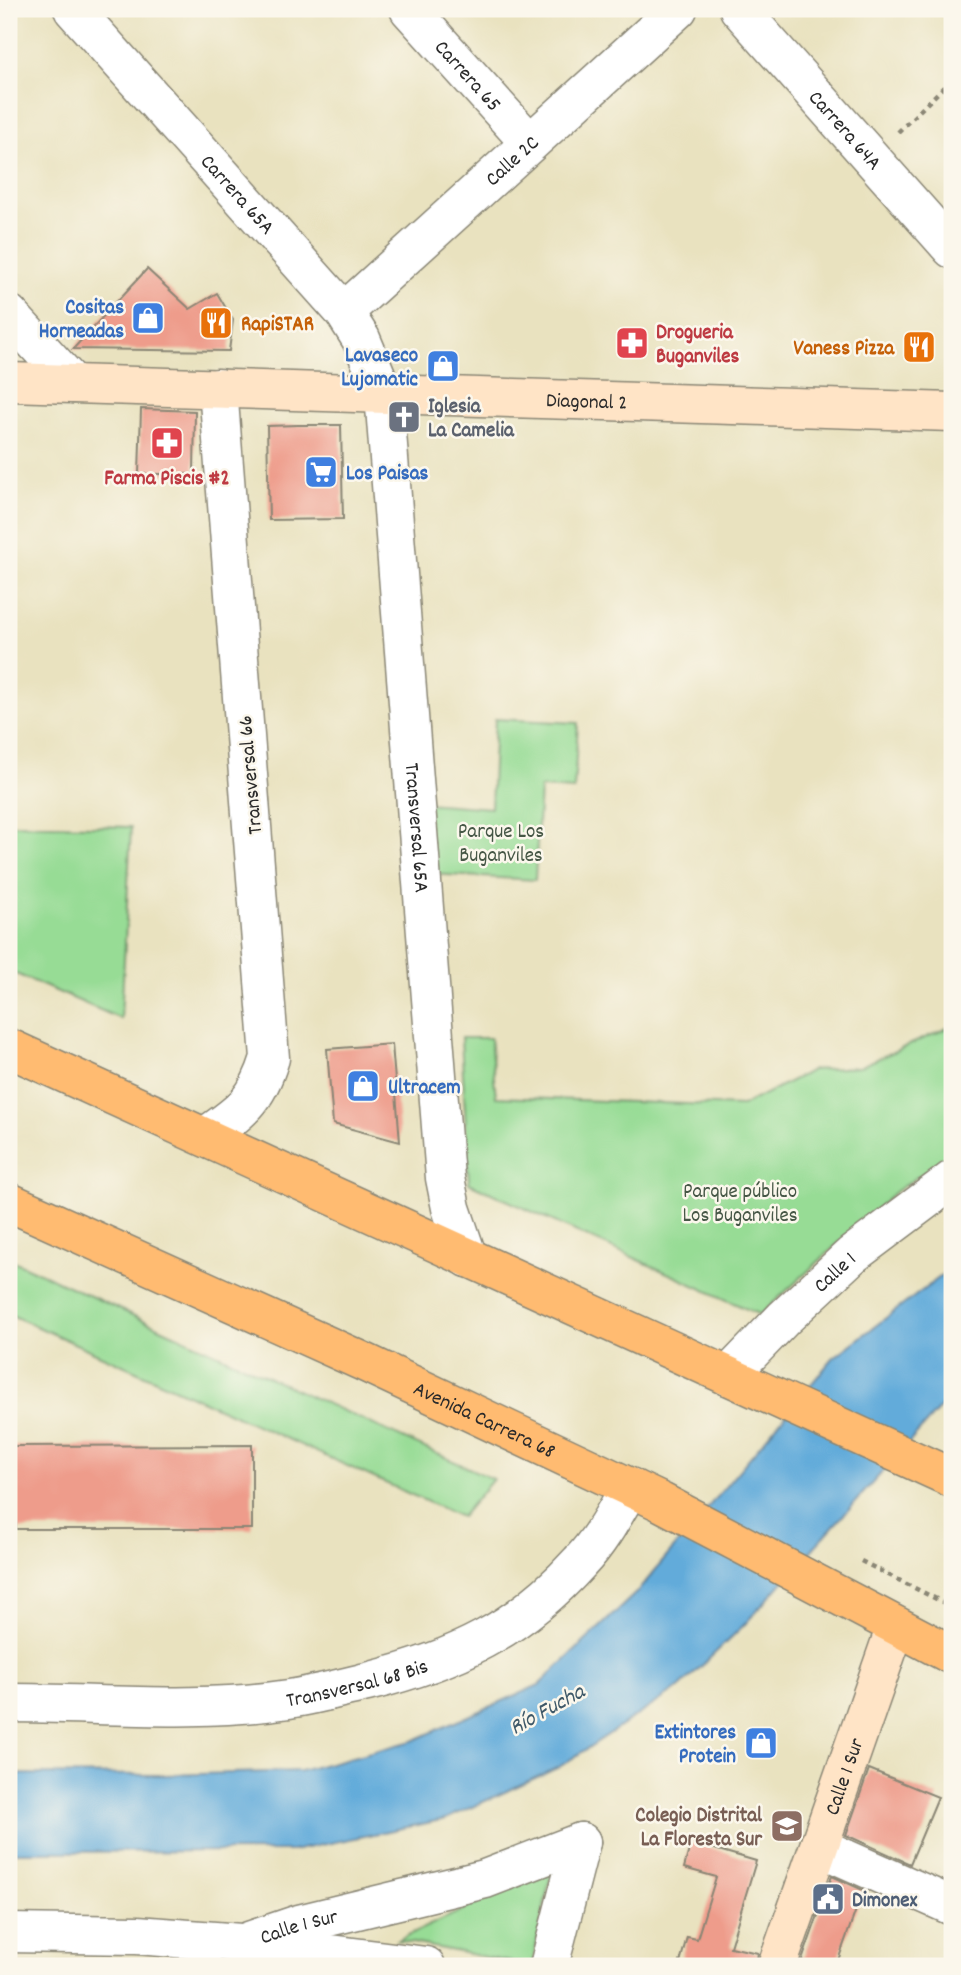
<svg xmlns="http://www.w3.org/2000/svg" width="961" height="1975" viewBox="0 0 961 1975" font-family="Dekko,sans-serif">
<rect width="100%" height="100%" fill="#fbf7ec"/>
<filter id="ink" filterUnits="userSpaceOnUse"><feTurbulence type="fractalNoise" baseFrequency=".0143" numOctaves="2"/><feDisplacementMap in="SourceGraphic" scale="14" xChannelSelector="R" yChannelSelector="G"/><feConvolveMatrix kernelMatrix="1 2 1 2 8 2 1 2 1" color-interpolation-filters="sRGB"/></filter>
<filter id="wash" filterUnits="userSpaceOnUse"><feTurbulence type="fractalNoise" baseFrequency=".00686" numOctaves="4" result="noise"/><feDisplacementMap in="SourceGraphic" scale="28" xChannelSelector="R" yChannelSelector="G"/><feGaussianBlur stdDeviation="1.57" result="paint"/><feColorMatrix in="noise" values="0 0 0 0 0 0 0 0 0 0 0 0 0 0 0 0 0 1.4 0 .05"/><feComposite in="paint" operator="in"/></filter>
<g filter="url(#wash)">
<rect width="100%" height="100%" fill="#e9e2bf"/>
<path fill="#97dc95" stroke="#618460" stroke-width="2" d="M495 719 578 723 574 790 540 788 535 880 414 873 412 802 491 808Z
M9 824 131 827 121 1019 9 971Z
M952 1026V1154L896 1191 760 1315 469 1183 461 1038H490L496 1097 742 1106 812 1070 859 1067Z
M9 1259 493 1479 461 1517 9 1314Z
M552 1869 532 1966 397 1940Z"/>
<path fill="#62abda" stroke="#466b82" stroke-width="2" d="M952 1268V1395L744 1625 680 1687 559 1767 446 1819 292 1851 9 1852V1774L164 1775 300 1771 412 1741 539 1685 638 1591 833 1358Z"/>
<g id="blocks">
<path fill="#ee9c8b" d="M147 269 190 309 217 293 233 320 229 351 73 349Z
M141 409 195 411 194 474H139Z
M298 425H341L343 519 269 520 267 426Z
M392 1044 400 1142 333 1124 327 1049Z
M252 1445V1529H16V1516H9L10 1446Z
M869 1769 938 1797 910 1864 846 1835Z
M691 1842 756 1861 730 1947 758 1953 756 1966H679L687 1937 697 1939 716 1877 684 1868Z
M832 1876 863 1890 836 1966H800Z"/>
</g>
</g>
<g filter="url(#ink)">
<use href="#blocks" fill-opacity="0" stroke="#8a8675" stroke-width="2"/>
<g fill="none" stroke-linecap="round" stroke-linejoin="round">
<defs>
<g id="street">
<path id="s1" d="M73 9 344 312 361 339 384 394 445 1178 451 1208 468 1258"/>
<path id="s2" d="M409 9 530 143"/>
<path id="s3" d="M739 9 952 249"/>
<path id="s4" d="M344 312 678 9"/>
<path d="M9 314 73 384"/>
<path d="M206 1136C241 1112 257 1101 270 1058L218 388"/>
<path id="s5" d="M728 1376 784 1318 852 1255 952 1180"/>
<path id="s6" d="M9 1703C101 1703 197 1713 289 1699 315 1695 341 1688 367 1682 455 1660 519 1630 580 1562 601 1540 615 1513 630 1487"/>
<path d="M819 1847 952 1906"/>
<path d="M9 1933 137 1935 241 1943 426 1966"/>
<path id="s7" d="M249 1941 299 1924 485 1879 581 1842"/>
<path d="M549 1966 581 1842"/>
</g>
<g id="secondary">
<path id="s8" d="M9 382 952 412"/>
<path id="s9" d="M777 1966 896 1626"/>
</g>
<g id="primary">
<path d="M9 1048 952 1478"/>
<path id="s10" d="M9 1202 364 1362 661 1502 952 1655"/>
</g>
</defs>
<use href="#street" stroke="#8a8675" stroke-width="41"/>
<use href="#secondary" stroke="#8a8675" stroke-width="41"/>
<use href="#primary" stroke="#8a8675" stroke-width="41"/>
<path stroke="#8a8675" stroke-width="4.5" stroke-dasharray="5 5" stroke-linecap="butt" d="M898 132 952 79
M861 1561 952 1607"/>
<use href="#street" stroke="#fff" stroke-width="38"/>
<use href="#secondary" stroke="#ffe4c6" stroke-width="38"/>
<use href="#primary" stroke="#ffbb71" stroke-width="38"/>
</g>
</g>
<defs>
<symbol id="shop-square" viewBox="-11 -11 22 22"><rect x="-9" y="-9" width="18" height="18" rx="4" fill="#3f7fe0" stroke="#fbf7ec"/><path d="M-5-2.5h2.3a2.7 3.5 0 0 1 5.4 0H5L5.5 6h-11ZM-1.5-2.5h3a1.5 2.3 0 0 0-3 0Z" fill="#fff"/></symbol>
<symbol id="restaurant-square" viewBox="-11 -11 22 22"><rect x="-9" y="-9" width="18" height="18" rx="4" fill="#e8710a" stroke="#fbf7ec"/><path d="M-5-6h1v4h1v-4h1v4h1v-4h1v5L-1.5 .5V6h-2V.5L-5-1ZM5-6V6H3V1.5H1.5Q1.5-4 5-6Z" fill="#fff"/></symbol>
<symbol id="pharmacy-square" viewBox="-11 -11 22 22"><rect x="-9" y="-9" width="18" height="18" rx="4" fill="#e0444e" stroke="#fbf7ec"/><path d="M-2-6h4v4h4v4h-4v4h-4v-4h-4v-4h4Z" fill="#fff"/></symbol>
<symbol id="church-square" viewBox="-11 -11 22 22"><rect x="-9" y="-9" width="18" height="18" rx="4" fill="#6b7280" stroke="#fbf7ec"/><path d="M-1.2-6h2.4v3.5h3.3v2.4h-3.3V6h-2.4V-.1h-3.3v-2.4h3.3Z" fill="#fff"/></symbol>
<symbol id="supermarket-square" viewBox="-11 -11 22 22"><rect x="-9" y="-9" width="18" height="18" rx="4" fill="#3f7fe0" stroke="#fbf7ec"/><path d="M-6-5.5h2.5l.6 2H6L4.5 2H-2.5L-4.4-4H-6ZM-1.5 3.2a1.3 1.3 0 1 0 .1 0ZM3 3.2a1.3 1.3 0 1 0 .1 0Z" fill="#fff"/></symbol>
<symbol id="school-square" viewBox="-11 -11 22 22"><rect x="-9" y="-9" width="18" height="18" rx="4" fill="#8d6e63" stroke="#fbf7ec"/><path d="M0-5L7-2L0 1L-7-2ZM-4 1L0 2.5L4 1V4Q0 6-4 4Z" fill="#fff"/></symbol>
<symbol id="civic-square" viewBox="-11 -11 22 22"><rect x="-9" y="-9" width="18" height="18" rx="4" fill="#5c6f8a" stroke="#fbf7ec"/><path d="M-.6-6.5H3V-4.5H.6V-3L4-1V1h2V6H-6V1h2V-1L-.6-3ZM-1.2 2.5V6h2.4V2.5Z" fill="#fff"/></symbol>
</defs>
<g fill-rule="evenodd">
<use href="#shop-square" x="129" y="299" width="38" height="38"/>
<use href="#restaurant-square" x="197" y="304" width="38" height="38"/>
<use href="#pharmacy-square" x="613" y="324" width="38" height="38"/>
<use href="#restaurant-square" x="900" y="328" width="38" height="38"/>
<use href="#shop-square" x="424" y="347" width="38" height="38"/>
<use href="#church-square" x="385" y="398" width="38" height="38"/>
<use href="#pharmacy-square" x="148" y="424" width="38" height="38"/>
<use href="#supermarket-square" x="302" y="453" width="38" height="38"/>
<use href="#shop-square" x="344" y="1067" width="38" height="38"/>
<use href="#shop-square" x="742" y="1724" width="38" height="38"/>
<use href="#school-square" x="768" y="1807" width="38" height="38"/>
<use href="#civic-square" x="809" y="1880" width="38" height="38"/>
</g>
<g text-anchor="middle" stroke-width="5" stroke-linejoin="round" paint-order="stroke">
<g font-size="21" fill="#2b2b2b" stroke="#fbf7ec">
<text dy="7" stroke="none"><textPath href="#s2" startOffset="89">Carrera 65</textPath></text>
<text dy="7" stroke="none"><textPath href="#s3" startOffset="161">Carrera 64A</textPath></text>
<text dy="7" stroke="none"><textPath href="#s4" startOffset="226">Calle 2C</textPath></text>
<text dy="7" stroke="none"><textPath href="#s1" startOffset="248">Carrera 65A</textPath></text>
<text dy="7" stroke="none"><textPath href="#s8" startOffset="578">Diagonal 2</textPath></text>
<text transform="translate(249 775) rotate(-95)" y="7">Transversal 66</text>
<text dy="7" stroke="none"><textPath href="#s1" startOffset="933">Transversal 65A</textPath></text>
<text dy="7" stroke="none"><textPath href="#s5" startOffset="149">Calle 1</textPath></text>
<text dy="7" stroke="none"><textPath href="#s10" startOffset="523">Avenida Carrera 68</textPath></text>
<text dy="7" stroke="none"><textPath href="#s6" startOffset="350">Transversal 68 Bis</textPath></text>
<text dy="7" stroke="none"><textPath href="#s9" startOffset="201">Calle 1 Sur</textPath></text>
<text dy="7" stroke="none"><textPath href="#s7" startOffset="52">Calle 1 Sur</textPath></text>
</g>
<g font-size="21" font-weight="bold" fill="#366cbe" stroke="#fbf7ec" text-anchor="end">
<text x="124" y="313">Cositas<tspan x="124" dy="24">Horneadas</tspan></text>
<text x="418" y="361">Lavaseco<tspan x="418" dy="24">Lujomatic</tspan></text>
<text x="346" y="479" text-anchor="start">Los Paisas</text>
<text x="388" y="1093" text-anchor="start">Ultracem</text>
<text x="736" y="1738">Extintores<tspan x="736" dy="24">Protein</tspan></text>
</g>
<g font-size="21" font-weight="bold" fill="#c56008" stroke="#fbf7ec" text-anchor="start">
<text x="241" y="330">RapiSTAR</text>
<text x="894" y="354" text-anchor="end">Vaness Pizza</text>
</g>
<g font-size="21" font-weight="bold" fill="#be3a42" stroke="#fbf7ec" text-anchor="start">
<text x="656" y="338">Drogueria<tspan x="656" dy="24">Buganviles</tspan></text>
<text x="167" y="484" text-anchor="middle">Farma Piscis #2</text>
</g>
<g font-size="21" font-weight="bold" fill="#5b616d" stroke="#fbf7ec" text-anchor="start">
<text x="428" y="412">Iglesia<tspan x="428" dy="24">La Camelia</tspan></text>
</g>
<g font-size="21" fill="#465746" stroke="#fbf7ec">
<text x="501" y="837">Parque Los<tspan x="501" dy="24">Buganviles</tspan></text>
<text x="740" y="1197">Parque público<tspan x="740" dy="24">Los Buganviles</tspan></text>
</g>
<g font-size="21" font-weight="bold" fill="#785e54" stroke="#fbf7ec" text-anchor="end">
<text x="762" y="1821">Colegio Distrital<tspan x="762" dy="24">La Floresta Sur</tspan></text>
</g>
<g font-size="21" font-weight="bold" fill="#4e5e75" stroke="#fbf7ec" text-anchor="start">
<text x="852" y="1906">Dimonex</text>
</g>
<g font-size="23" font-style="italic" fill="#3e5868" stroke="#fbf7ec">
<text transform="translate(546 1708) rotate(-29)" y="8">Río Fucha</text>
</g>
</g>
<rect width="961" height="1975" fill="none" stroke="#fbf7ec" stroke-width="35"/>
</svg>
